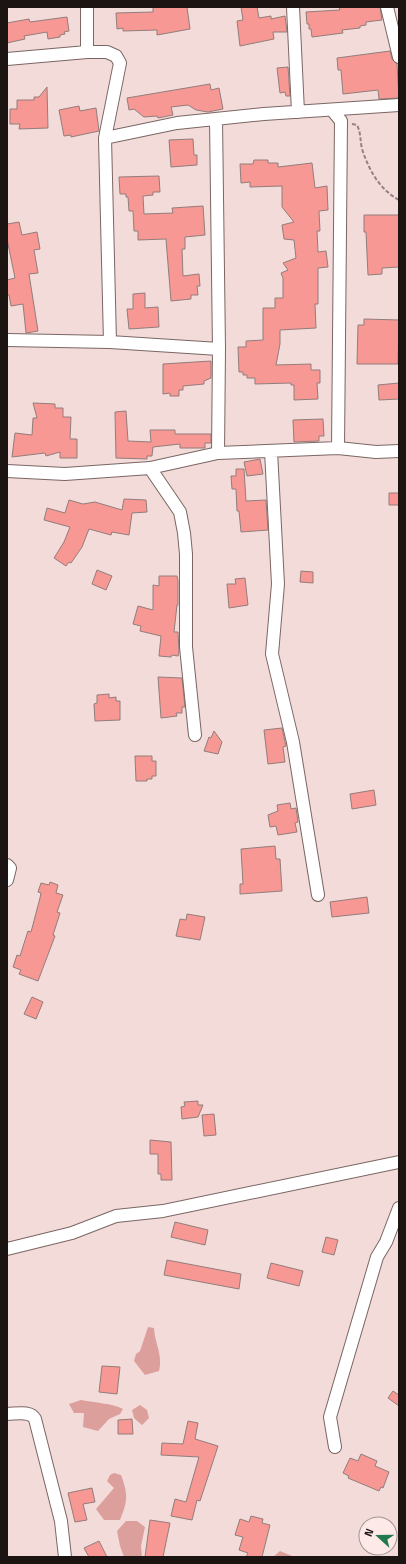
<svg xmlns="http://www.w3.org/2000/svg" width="406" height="1564" viewBox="0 0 406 1564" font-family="'Titillium Web',sans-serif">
<rect width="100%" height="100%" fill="#f3dbd9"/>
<path fill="#dc9f9c" d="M148 1327 154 1328C155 1345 163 1354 159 1371L145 1375 134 1361 136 1354 140 1351Z
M81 1400C95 1403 112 1403 123 1409L120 1414 109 1419 98 1431 83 1427 84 1413H74L69 1404Z
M140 1405 147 1410 149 1418 142 1425 134 1418 132 1410Z
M114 1473 121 1475C128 1494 128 1501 120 1520H104L96 1509 114 1488 107 1481 110 1475Z
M126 1521H137L145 1527 141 1546 142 1557H124L120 1546 117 1531Z
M280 1551 292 1556V1557H273Z"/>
<path fill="#f79894" stroke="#927d7b" d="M153 7H187L190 29 157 35V30L123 31V28L117 29 116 13 153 12Z
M241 7H257L259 18 271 16V19L285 16 287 32H273L274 39 240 46 237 21 243 20Z
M339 7H380L382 20 366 22V25L360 26V28L342 30 343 33 312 37 311 29H309V24H307L306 12 340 10Z
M67 17 69 31 64 32 65 34 60 35V37L48 39 47 32 24 36 25 39 7 43V23L29 19 30 22Z
M390 51 392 59 397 64 399 98 379 99 378 90 343 94 341 70H338L337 58Z
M288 67 290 96H286L285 92 280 93 277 68Z
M210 84 211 90 219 88 223 109 208 112 196 110 188 105 171 107 173 115 158 118 157 116 144 117 134 109 129 110 127 98Z
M47 87 48 128 19 129 20 124H10V109H17V100H34V97H39Z
M79 106 80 111 96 108 99 131 71 137V135L64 136 59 110Z
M193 139 194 155H197V165L171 167 169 140Z
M254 160H268V163H278V167L312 163 315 188 327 186 328 210 319 211 320 231H317L318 252 326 251 328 267 318 268V304H315L316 328 280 330V344L276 365 311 364V370H320V383H317L318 399 294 400V385H291V383L255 384V378H247V375H243V372H239L238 347H246V341L263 340V308H275V298H283V278L281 273 288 270 283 263 296 258 294 240 284 239 282 225 294 222 282 207V186L250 187V182L241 183 240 164H253Z
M159 176 160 192H153V195L143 196 144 214 173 213 172 208 203 206 205 235 185 237V249H182L183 276 199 274 200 286H197L198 295H191V299L171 301 166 239 138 240V231H134L133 211H129L128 197H126V194H120L119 177Z
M364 215H399V267L382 268V274L368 275 366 232H364Z
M19 222 22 235 37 232 40 249 34 250 38 273 29 274 38 331 26 333 23 304 11 306 9 295H7V280L15 278 7 239V224Z
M145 293V308L158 307 159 327 129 329 127 309H133V294Z
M364 319 399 320 398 364H357L358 325H364Z
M211 361V378L204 381V384L183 386V390H179V396H170V393L163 394V364Z
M399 383V399L379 400 378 385Z
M33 403 55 404V408H63V417H71L70 439H77V458H60V452L46 456 45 453 12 457 15 433 32 435 33 418H37Z
M126 411 128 441 151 442 150 430H175V434H211V443H205V448H180V444L153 447 152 456H147V459L116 458 115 412Z
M323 419 324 436H319V441L294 442 293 420Z
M260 459 263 474 247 476 244 462Z
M236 469H244L246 501 266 500 268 530 241 532 239 511H237L236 489H232L231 476H236Z
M389 493H399V505H389Z
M124 499 146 500 147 512 132 513 129 535 112 532 111 535 89 529 82 547 71 563 69 562 66 566 54 558 64 542 70 527 44 520 47 508 65 513 69 500 83 504 95 502 122 510Z
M97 570 112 576 106 590 92 584Z
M301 571 313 572V583L300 582Z
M159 576H177L178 581V605H177L174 632H178L179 651 178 656 172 655 171 657 159 656 161 636 140 631 141 626 133 624 138 606 153 610V585L159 586Z
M245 578 248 605 229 608 227 584H236L235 579Z
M158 677 182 678 185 707H182V713H176L177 716 161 718Z
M109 694V698L116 697V701H120V720L95 721 94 704 97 703V695Z
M282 728 286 746 283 747 285 762 268 764 264 730Z
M214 731 222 742 218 754 204 751 209 737 211 738Z
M135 756H152V761H156V776H152V779H147V781H136Z
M374 790 376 805 352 809 350 794Z
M290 803 291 809 296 808 298 822 295 823 297 832 278 835 276 826 270 827 268 815 278 811 277 805Z
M275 846 276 859H280L282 891 240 894V884H243L241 849Z
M50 882 58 885 56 893 63 895 57 912 60 913 53 935 55 936 38 981 19 974 21 970 13 967 17 955 20 956 28 931 31 932 40 898 41 893 38 892 41 883 49 885Z
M367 897 369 913 332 917 330 902Z
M187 914 205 917 200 940 176 936 180 919 186 920Z
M32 997 43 1002 36 1019 24 1014Z
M198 1101V1105H203L198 1117 182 1119 181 1107 185 1106 184 1102Z
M214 1114 216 1135 204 1136 202 1115Z
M150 1140 171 1142 172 1180H161V1174H158V1154H150Z
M175 1222 208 1230 205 1245 171 1237Z
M326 1237 338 1240 334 1255 322 1252Z
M167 1260 241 1274 239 1289 164 1275Z
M271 1263 303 1271 299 1286 267 1278Z
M102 1366 120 1367 117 1394 99 1392Z
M393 1391 399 1395V1406L388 1398Z
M132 1419 133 1434H118V1420Z
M188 1421 198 1423 195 1439 218 1446 200 1501 197 1500 192 1520 171 1516 175 1499 186 1502 199 1457 161 1455 162 1443 183 1444Z
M361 1454 377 1461 375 1466 389 1472 383 1488 381 1487 379 1491 348 1478 349 1476 343 1473 350 1458 358 1461Z
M92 1488 95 1502 83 1504 87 1520 75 1522 68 1493Z
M251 1516 263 1519 262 1523 270 1525 262 1557H246L248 1553 239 1550 243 1537 235 1535 240 1519 249 1522Z
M150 1520 170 1523 163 1557H145Z
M99 1541 107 1557H89L84 1548Z"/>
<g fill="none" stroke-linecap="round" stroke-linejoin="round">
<defs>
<path id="minor" d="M87 7V52
M293 7 298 112
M387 7 399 57
M7 59 87 52H107L116 56 120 63 105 138 110 342
M332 110 341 121 338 448
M216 119 219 349 218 453
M105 138 177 123 264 114 399 105
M7 340 110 342 219 349
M271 451 278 584 272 654 293 742 318 895
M150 468 180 512 184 533 186 554V647L195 735
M7 471 65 474 150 468 218 453 338 448 376 452 399 451
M7 865 10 868 7 880
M7 1249 72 1233 116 1216 163 1211 399 1162
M7 1414C16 1414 30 1410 35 1419L61 1521 65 1557
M335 1447 330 1417 377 1257 386 1242 399 1208"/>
</defs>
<use href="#minor" stroke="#7a6664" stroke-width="14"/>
<path stroke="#938280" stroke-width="2" stroke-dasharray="4 2" stroke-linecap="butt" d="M352 124 357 125C361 133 360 140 362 149 369 170 379 189 399 200"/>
<use href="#minor" stroke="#fff" stroke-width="12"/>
</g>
<rect width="406" height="1564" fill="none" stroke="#1c1413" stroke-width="16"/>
<g transform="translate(378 1536) rotate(291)"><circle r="19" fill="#fde9e8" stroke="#a39493"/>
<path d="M0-3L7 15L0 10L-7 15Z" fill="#21794d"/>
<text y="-6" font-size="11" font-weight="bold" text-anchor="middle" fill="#1c1413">N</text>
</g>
</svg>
